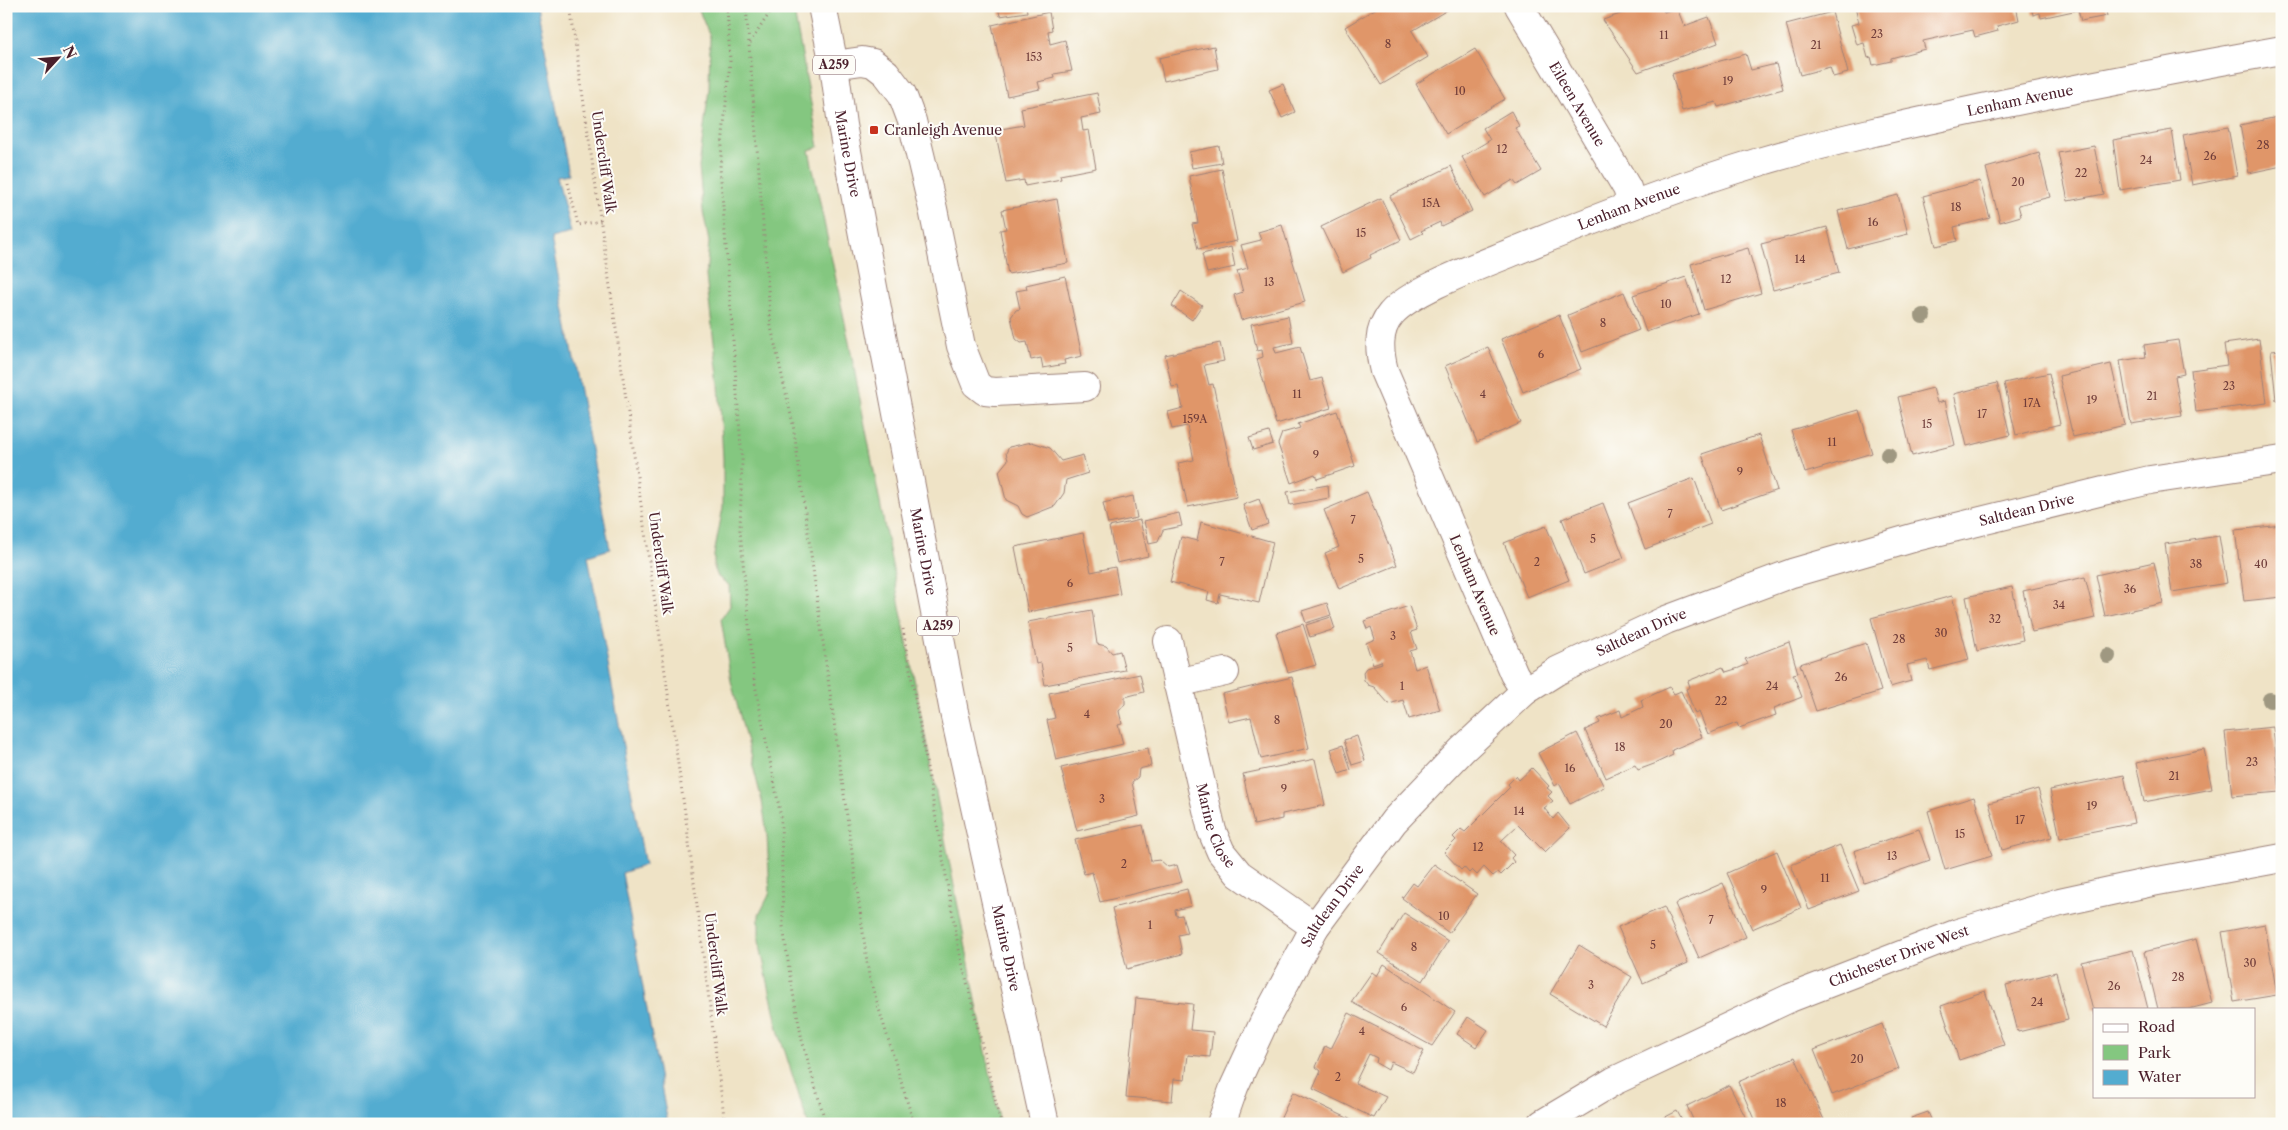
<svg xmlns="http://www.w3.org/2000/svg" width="2288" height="1130" viewBox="0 0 2288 1130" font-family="'Libre Caslon Text',serif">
<rect width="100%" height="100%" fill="#fdfcf7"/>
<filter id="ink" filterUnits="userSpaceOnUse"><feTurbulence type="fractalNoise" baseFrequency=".02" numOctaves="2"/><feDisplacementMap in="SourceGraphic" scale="10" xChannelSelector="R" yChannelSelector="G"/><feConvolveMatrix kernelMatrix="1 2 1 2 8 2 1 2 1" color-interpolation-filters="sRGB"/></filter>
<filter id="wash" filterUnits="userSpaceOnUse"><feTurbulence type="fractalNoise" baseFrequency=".0096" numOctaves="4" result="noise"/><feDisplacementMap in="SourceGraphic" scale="20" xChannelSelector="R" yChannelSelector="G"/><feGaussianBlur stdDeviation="1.12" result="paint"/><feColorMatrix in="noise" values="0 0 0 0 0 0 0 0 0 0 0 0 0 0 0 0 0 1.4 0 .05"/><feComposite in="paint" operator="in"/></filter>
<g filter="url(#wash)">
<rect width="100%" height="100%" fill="#efe3c6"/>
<path fill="#84c780" stroke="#677356" d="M697 6H793L819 147 809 150 848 337 1000 1124H808L779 1033 759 941V915L770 893 767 835 762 801 731 681 721 619 730 606 729 585 718 577 714 567V555L723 507V459L719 384 706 276 709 242 703 211 699 167 709 89 710 37Z"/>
<path fill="#53acd0" stroke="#4e667e" d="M6 6H537L569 175 557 177 571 233 551 238 610 549 588 556 645 865 622 873 668 1124H6Z"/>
<g id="blocks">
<path fill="#e09669" d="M998 6H1026L1027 12 1000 16Z
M1380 6H1454L1412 31 1428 57 1381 85 1345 27Z
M1643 6H1662L1664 12 1677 8 1684 26 1709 17 1718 43 1638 72 1603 20Z
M1855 6H2016L2019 20 1997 26 1998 31 1975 37 1973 30 1923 41 1925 49 1891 58V61L1873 65 1871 57 1868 58 1864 43 1857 45 1851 25 1859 23Z
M2031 6H2105L2107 16 2081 21 2078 10 2041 18 2040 13 2033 15Z
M2242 6H2266V9L2242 10Z
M1049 12 1052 30 1048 31 1050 44 1065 40 1072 71 1054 74 1055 78 1038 82 1040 89 1007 96 992 25Z
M1832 12 1848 73 1833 77 1830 67 1800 75 1786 24Z
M1214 46 1218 69 1164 81 1159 58Z
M1475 49 1505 99 1446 134 1416 84Z
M1746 54 1751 70 1776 64 1783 89 1718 107 1716 102 1682 111 1672 74Z
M1283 84 1295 112 1282 118 1269 90Z
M1097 93 1101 114 1081 118 1083 131 1089 130 1096 168 1060 175 1061 179 1025 186 1024 180 1006 183 995 130 1024 125 1021 108Z
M1511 111 1519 126 1515 128 1541 171 1517 185 1513 180 1485 197 1462 157 1490 140 1483 128Z
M2282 116V166L2249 173 2240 125Z
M2228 127 2237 176 2192 185 2183 135Z
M2172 130 2180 180 2120 190 2113 140Z
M1219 146 1222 163 1192 168 1189 152Z
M2094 146 2104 194 2068 201 2058 153Z
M2039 153 2050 197 2018 205 2021 216 2000 222 1986 168Z
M1451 166 1472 211 1441 226 1440 222 1421 231 1423 233 1411 239 1390 196Z
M1222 169 1237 241 1198 249 1192 224 1198 223 1189 176Z
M1980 181 1990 218 1954 227 1957 241 1936 246 1923 196Z
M1898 195 1908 234 1848 249 1838 211Z
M1381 198 1401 240 1370 255 1371 258 1343 272 1321 227Z
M1057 199 1068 263 1008 274 1000 230 1006 229 1002 210Z
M1282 225 1305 302 1241 320 1234 295 1243 292 1237 271 1248 268 1241 245 1261 240 1258 232Z
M1827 227 1839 273 1773 290 1761 244Z
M1231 247 1235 267 1207 273 1202 254Z
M1748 248 1761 293 1704 310 1691 264Z
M1065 276 1082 356 1064 360 1065 364 1043 368 1041 358 1031 360 1027 342 1021 343 1016 339 1011 317 1016 310 1020 309 1016 291 1027 289 1026 285Z
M1686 277 1699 314 1646 332 1633 295Z
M1181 291 1202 305 1192 320 1172 306Z
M1624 292 1639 330 1582 352 1568 315Z
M1559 315 1581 369 1523 392 1501 339Z
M1288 316 1293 343 1274 347 1276 353 1300 347 1310 381 1322 378 1331 408 1276 424 1257 359 1263 357 1262 350 1257 351 1251 324Z
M2259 339 2267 403 2196 412 2191 370 2227 365 2224 344Z
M2178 340 2184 374 2175 376 2182 416 2131 424 2120 361 2146 357 2144 345Z
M1220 343 1224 361 1204 365 1209 385 1213 384 1237 497 1188 507 1178 463 1194 460 1187 426 1172 429 1168 412 1183 408 1178 386 1172 387 1165 355Z
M1488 347 1521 423 1477 442 1445 366Z
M2282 350V400H2276L2271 351Z
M2111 364 2125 425 2073 437 2059 376Z
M2049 373 2060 424 2016 435 2004 383Z
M1997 383 2010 435 1967 446 1954 394Z
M1933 388 1937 403 1945 401 1955 445 1912 456 1898 397Z
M1859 410 1872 453 1805 473 1791 430Z
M1337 411 1355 466 1317 479 1315 474 1291 483 1278 444 1282 433 1300 428 1298 424Z
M1269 432 1273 444 1253 450 1249 438Z
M1759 435 1777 490 1721 510 1702 454Z
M1032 442 1050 448 1061 461 1083 455 1088 473 1066 480 1064 493 1055 506 1027 517 1022 514 1018 506 1006 500 999 471 1008 460 1006 453 1009 447Z
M1694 478 1711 524 1645 549 1628 503Z
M1328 485 1329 498 1290 505 1287 492Z
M1367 492 1397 565 1339 589 1325 553 1339 547 1324 510Z
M1133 496 1137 518 1108 524 1103 503Z
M1259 499 1268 524 1252 530 1243 505Z
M1603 503 1624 558 1584 574 1562 519Z
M1179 513 1182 526 1163 530 1158 542 1149 544 1144 521Z
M1140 520 1148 556 1117 563 1109 527Z
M1201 522 1273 542 1259 603 1220 594 1218 603 1207 600 1209 592 1170 582 1181 537 1197 541Z
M2282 525V597L2244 601 2235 530Z
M1546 526 1569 580 1527 597 1504 543Z
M1083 533 1091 572 1115 567 1120 594 1028 612 1015 547Z
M2219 536 2227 583 2172 592 2165 544Z
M2154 562 2163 603 2105 616 2096 575Z
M2085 577 2095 618 2032 632 2023 591Z
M2012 587 2023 640 1977 651 1966 597Z
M1952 596 1969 660 1930 670 1927 660 1907 665 1911 681 1890 687 1871 618Z
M1327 603 1331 615 1306 623 1302 611Z
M1409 606 1417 630 1411 632 1417 649 1410 651 1415 669 1426 665 1440 710 1409 719 1403 700 1389 704 1374 687 1368 685 1364 680 1363 672 1366 668 1382 663 1381 661 1373 664 1366 643 1375 639 1371 627 1367 629 1364 621Z
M1092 610 1097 644 1106 646 1112 653 1120 651 1125 670 1045 685 1041 663 1036 664 1028 622Z
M1331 617 1335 629 1310 637 1306 625Z
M1303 624 1316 665 1288 673 1276 633Z
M1789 642 1798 673 1793 674 1802 697 1774 708 1776 715 1739 728 1737 723 1708 734 1699 712 1695 714 1686 689 1690 687 1688 681 1723 667 1726 672 1739 668 1748 664 1745 659Z
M1866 643 1881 691 1816 711 1800 664Z
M1140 674 1144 692 1125 697V704L1119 711 1122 724 1118 725 1123 744 1056 760 1047 720 1055 718 1049 693Z
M1292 677 1309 748 1261 759 1251 717 1229 722 1222 694Z
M1670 687 1674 694 1681 691 1702 737 1672 750 1673 755 1654 764 1638 770 1635 765 1606 778 1585 730 1600 723 1598 719 1620 710 1622 717 1643 707 1641 700Z
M2273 727 2280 792 2232 796 2225 732Z
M1577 733 1604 787 1570 804 1559 783 1555 786 1538 753Z
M1357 736 1365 761 1352 765 1344 740Z
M1343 745 1351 770 1339 774 1331 749Z
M1148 748 1151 766 1139 769 1138 777 1132 782 1139 816 1077 831 1061 768Z
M2204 749 2212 789 2144 802 2136 763Z
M1315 759 1325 805 1282 814V819L1254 825 1243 774Z
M1532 768 1549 786 1547 788 1552 792 1548 796 1553 801 1544 808 1553 819 1558 813 1570 828 1545 852 1518 825 1501 841 1514 855 1511 858 1514 862 1501 875 1498 872 1493 876 1484 867 1477 875 1472 870 1469 873 1464 867 1461 870 1444 852 1456 840 1453 837 1461 829 1465 832 1510 787 1508 784 1516 776 1519 780Z
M2124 775 2134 823 2060 838 2050 790Z
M2038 789 2052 837 2002 850 1989 803Z
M1974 797 1992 856 1945 870 1928 811Z
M1143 825 1151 861 1160 860 1168 867 1177 865 1182 882 1100 902 1092 872 1084 874 1075 840Z
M1919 829 1930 860 1864 883 1854 851Z
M1840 845 1859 891 1809 910 1791 865Z
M1777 851 1801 908 1752 929 1727 873Z
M1434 864 1477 894 1449 933 1402 898 1413 883 1417 886Z
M1723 883 1746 937 1699 958 1675 904Z
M1187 889 1191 906 1175 910 1176 916 1182 915 1187 933 1178 935 1182 954 1127 969 1112 908Z
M1664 907 1688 963 1643 983 1618 927Z
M1404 913 1448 941 1423 981 1379 953Z
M2265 924 2277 995 2234 1002 2222 932Z
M2196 939 2212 1003 2189 1009H2158L2144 952Z
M1579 945 1632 977 1603 1026 1550 994Z
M2133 950 2148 1009H2094V1015L2081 962Z
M1384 964 1455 1012 1432 1046 1351 1002 1372 972 1377 976Z
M2056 972 2068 1020 2018 1032 2006 985Z
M1985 991 2004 1045 1959 1060 1941 1006Z
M1136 998 1193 1004 1190 1030 1213 1032 1210 1057 1188 1055 1185 1080 1174 1079 1172 1101 1126 1097Z
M1349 1013 1424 1051 1413 1072 1391 1062 1388 1070 1376 1063 1377 1058 1369 1054 1355 1083 1386 1097 1374 1118 1313 1089 1321 1071 1316 1067 1325 1046 1331 1049Z
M1468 1017 1488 1030 1476 1047 1457 1034Z
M1882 1024 1899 1069 1832 1095 1814 1050Z
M1795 1057 1826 1124H1756L1738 1082Z
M1729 1085 1749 1124H1695L1687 1106Z
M1293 1092 1360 1124H1278Z
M1677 1111 1684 1124H1652Z
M1928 1112 1933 1124H1913L1911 1118Z"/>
</g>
</g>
<g filter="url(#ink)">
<use href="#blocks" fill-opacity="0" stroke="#9c8178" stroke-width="1"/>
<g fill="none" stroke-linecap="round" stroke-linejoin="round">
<defs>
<g id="street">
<path id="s1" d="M1519 6 1627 188 1632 204"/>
<path d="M834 65 862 61 873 63 886 73 902 94 912 121 933 209 961 346 976 384 985 391 995 392 1085 387"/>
<path id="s2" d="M1168 641 1212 831 1221 852 1239 874 1315 927"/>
<path d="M1177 683 1225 672"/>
<path id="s3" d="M1525 691 1514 674 1384 371C1379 351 1377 330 1391 314 1411 290 1484 264 1515 251 1596 218 1676 187 1759 162 1833 140 1908 124 1983 108 2082 87 2182 68 2282 50"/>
<path id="s4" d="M1221 1124 1234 1087 1264 1022 1315 927 1394 821 1462 750 1525 691 1557 671 1666 620 1792 573 1916 537 2103 491 2150 480 2282 460"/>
<path id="s5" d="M1542 1124 1614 1081 1790 998 1958 933 2060 902 2147 883 2282 858"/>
</g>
<g id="primary">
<path id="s6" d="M822 6 834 65 842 125 954 712 1045 1124"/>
</g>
</defs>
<use href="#street" stroke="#9c8178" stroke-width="30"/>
<use href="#primary" stroke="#9c8178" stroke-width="30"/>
<path stroke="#9c8178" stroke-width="3" stroke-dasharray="1 4" stroke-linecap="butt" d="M570 6 686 820 725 1124
M727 6 730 61 720 167 742 460 740 530 754 679 781 817 783 926 791 982 802 1040 826 1124
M746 6 771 327 793 424 869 976 914 1124
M750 43 774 6
M568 183 578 225 601 221
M903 629 958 945 1001 1124"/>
<use href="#street" stroke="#fff" stroke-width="28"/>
<use href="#primary" stroke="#fff" stroke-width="28"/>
</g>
<g fill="#9f9881">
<circle cx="1923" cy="316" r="8"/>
<circle cx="1888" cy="455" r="8"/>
<circle cx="2108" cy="656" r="8"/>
<circle cx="2270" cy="700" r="8"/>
</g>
</g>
<rect fill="#c8321e" stroke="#fdfcf7" stroke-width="2" x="869" y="125" width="10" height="10" rx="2.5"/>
<g text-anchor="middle" stroke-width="4" stroke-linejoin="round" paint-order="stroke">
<g font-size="11" fill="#703d3a">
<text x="1877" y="38">23</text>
<text x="1664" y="39">11</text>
<text x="1388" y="48">8</text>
<text x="1816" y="49">21</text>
<text x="1034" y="61">153</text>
<text x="1728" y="85">19</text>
<text x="1460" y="95">10</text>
<text x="2263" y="149">28</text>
<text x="1502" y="153">12</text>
<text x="2210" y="160">26</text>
<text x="2146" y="164">24</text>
<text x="2081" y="177">22</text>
<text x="2018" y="186">20</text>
<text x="1431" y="207">15A</text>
<text x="1956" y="211">18</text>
<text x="1873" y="226">16</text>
<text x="1361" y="237">15</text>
<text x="1800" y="263">14</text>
<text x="1726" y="283">12</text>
<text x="1269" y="286">13</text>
<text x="1666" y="308">10</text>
<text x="1603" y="327">8</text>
<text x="1541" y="358">6</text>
<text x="2229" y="390">23</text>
<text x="1297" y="398">11</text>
<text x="1483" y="398">4</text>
<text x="2152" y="400">21</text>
<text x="2092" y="404">19</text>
<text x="2032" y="407">17A</text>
<text x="1982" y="418">17</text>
<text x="1195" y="423">159A</text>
<text x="1927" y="428">15</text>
<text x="1832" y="446">11</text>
<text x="1316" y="459">9</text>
<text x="1740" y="476">9</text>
<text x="1670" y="518">7</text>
<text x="1353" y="524">7</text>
<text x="1593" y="543">5</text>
<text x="1361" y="563">5</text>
<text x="1222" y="566">7</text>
<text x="1537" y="566">2</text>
<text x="2196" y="568">38</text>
<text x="2261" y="568">40</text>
<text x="1070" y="587">6</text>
<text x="2130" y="593">36</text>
<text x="2059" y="609">34</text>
<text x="1995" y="623">32</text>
<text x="1941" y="637">30</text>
<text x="1393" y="640">3</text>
<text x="1899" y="643">28</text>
<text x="1070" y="652">5</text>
<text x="1841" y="681">26</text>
<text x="1402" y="690">1</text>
<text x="1772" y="690">24</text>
<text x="1721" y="705">22</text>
<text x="1087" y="718">4</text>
<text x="1277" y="724">8</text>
<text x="1666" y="728">20</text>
<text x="1620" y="751">18</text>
<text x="2252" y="766">23</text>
<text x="1570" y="772">16</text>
<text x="2174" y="780">21</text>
<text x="1284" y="793">9</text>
<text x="1102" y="803">3</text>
<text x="2092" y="810">19</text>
<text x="1519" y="815">14</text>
<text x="2020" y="824">17</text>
<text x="1960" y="838">15</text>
<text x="1478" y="851">12</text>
<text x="1892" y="860">13</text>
<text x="1124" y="868">2</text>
<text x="1825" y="882">11</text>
<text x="1764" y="894">9</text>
<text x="1444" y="920">10</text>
<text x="1711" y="924">7</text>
<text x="1150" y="929">1</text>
<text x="1653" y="949">5</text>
<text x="1414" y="951">8</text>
<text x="2250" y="967">30</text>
<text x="2178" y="981">28</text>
<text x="1591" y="989">3</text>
<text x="2114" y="990">26</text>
<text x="2037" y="1006">24</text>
<text x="1404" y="1011">6</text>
<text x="1362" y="1035">4</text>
<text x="1857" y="1063">20</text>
<text x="1338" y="1081">2</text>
<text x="1781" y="1107">18</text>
</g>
<g fill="#fdfcf7" stroke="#806168" stroke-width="1">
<rect x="813" y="55.5" width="42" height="19" rx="4"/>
<rect x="917" y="616.5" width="42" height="19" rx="4"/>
</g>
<g font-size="12" font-weight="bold" fill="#4a1f2b">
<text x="834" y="69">A259</text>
<text x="938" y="630">A259</text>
</g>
<g font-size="14" fill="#4a1f2b" stroke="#fdfcf7">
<text dy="5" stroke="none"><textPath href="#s3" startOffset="1078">Lenham Avenue</textPath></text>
<text dy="5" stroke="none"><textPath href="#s1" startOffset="114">Eileen Avenue</textPath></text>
<text dy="5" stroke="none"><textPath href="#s6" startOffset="150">Marine Drive</textPath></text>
<text transform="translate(604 162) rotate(82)" y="5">Undercliff Walk</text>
<text dy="5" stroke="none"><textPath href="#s3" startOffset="672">Lenham Avenue</textPath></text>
<text dy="5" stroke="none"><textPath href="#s4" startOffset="1071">Saltdean Drive</textPath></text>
<text dy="5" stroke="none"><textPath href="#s6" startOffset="555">Marine Drive</textPath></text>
<text transform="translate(661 563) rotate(82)" y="5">Undercliff Walk</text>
<text transform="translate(1475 585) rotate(67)" y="5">Lenham Avenue</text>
<text dy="5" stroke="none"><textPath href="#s4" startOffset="666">Saltdean Drive</textPath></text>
<text dy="5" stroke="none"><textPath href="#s2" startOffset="191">Marine Close</textPath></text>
<text dy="5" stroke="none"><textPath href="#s4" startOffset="246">Saltdean Drive</textPath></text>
<text dy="5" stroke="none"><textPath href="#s6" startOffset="960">Marine Drive</textPath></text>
<text dy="5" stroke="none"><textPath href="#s5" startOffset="395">Chichester Drive West</textPath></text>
<text transform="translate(716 964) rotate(83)" y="5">Undercliff Walk</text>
</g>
<g font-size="14" fill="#4a1f2b" stroke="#fdfcf7" text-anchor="start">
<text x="884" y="135">Cranleigh Avenue</text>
</g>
</g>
<rect width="2288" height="1130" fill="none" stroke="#fdfcf7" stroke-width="25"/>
<rect x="2093" y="1008" width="162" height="90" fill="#fdfcf7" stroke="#b5a4a5"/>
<rect x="2103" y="1024" width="25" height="8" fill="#ffffff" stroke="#b5a4a5"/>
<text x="2138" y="1032" font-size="15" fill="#4a1f2b">Road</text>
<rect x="2103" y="1045" width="25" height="15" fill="#84c780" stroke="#b5a4a5"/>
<text x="2138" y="1058" font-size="15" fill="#4a1f2b">Park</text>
<rect x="2103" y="1070" width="25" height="15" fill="#53acd0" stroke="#b5a4a5"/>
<text x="2138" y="1082" font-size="15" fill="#4a1f2b">Water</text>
<g transform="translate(58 58) rotate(64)" stroke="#fdfcf7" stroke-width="4" paint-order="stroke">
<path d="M0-4L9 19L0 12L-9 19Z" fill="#4a1f2b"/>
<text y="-8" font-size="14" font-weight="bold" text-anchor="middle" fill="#4a1f2b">N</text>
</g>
</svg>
